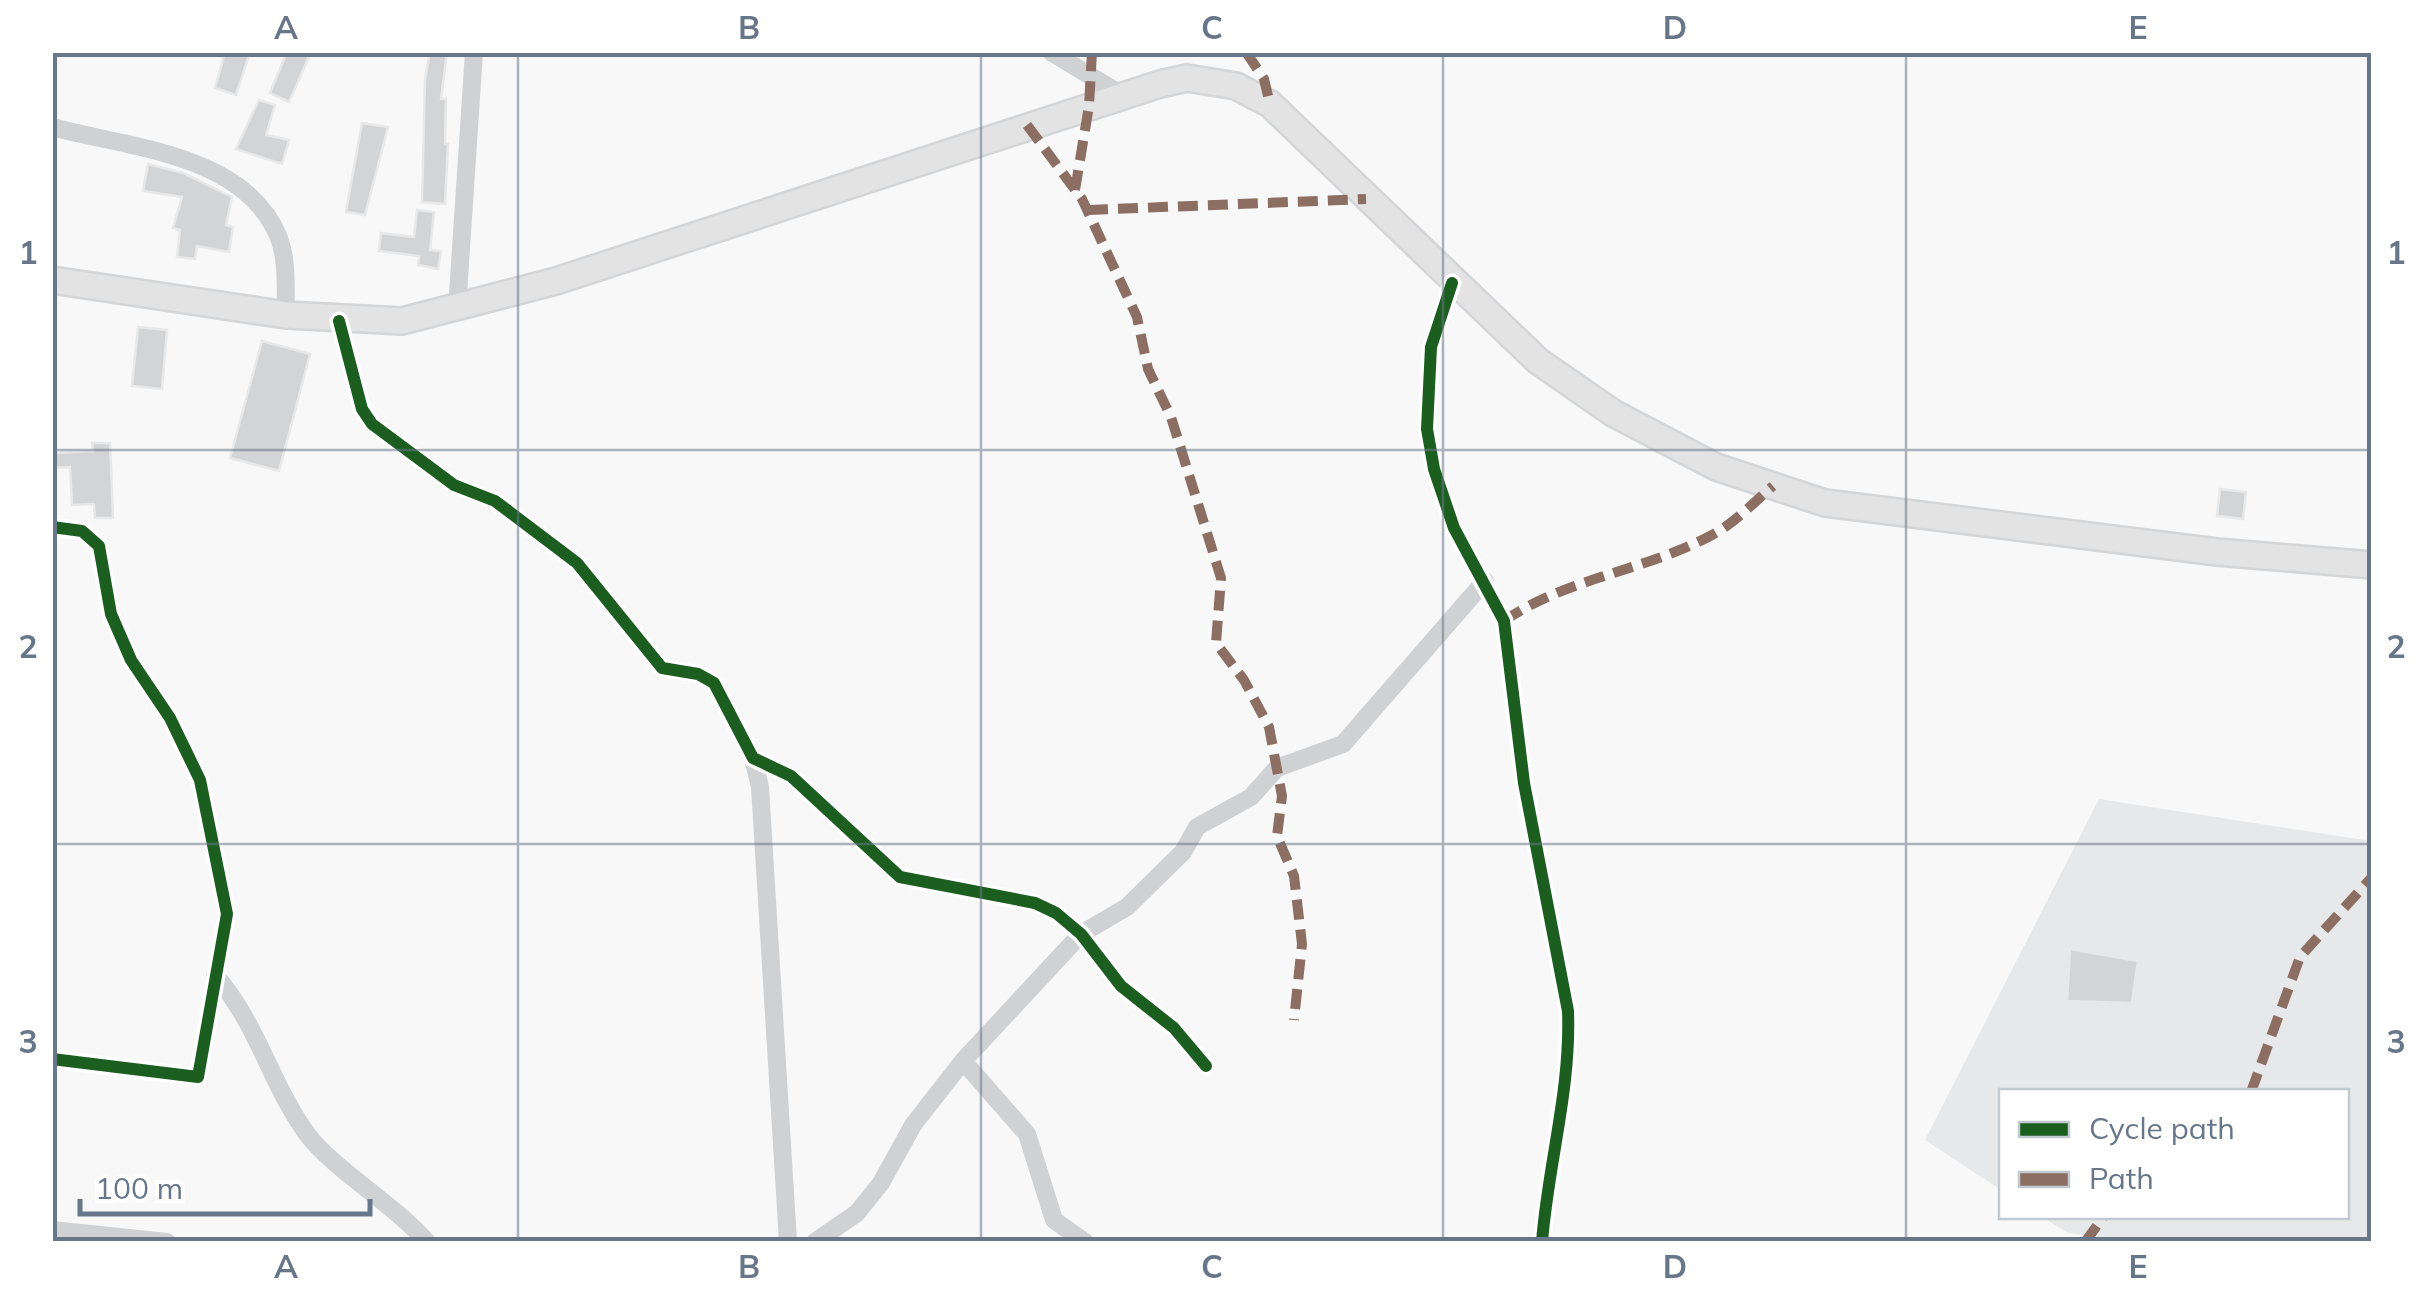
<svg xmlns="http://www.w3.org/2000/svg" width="2424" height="1294" viewBox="0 0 2424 1294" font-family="Mulish,sans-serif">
<rect width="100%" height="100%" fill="#f8f8f8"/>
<path fill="#e7e8e9" d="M2099 799 2371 841V1241H2128L2068 1233 2042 1217 2346 1216V1092H2002L2001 1190 1925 1140Z"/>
<path fill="#d3d4d5" stroke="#e8e8e8" stroke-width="2.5" d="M225 52H250L236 95 215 88Z
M287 52H311L289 102 270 93Z
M430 52H447L441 99H446L445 144H448L445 204 422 202 425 79Z
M259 100 275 105 266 135 289 140 282 164 236 149Z
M362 123 388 127 365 215 346 212Z
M148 164 183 173 232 197 226 225 233 227 229 252 197 246 195 259 177 257 180 230 173 228 182 197 143 191Z
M417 210 434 212 430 250 441 251 438 269 418 265 419 256 379 251 381 233 414 237Z
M138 327 167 330 162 389 132 386Z
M262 341 310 354 279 471 230 458Z
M92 443H110L113 518H95L94 504 72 505 70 467 52 468V453L93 451Z
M2220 489 2246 492 2243 519 2217 516Z
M2070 949 2138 961 2132 1003 2067 1001Z"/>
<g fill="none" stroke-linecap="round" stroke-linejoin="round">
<defs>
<path id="secondary" d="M52 280 286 315 402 321 556 281 1160 84 1187 78 1236 86 1270 104 1538 361 1613 413 1716 467 1825 503 2217 552 2372 565"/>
</defs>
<use href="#secondary" stroke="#d3d5d7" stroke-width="30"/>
<path stroke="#d0d1d3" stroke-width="18" d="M1051 52 1122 95
M52 127C130 148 246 154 279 238 288 262 285 290 286 315
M1452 283 1431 347 1427 429 1434 469 1454 528 1504 621 1524 783 1568 1011C1571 1090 1548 1164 1542 1242
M457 309 474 52
M339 321 362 409 372 424 454 485 495 501 577 563 662 668 698 674 714 683 753 758 791 776 900 877 1035 903 1056 913 1081 934 1121 986 1174 1028 1206 1066
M52 527 82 531 99 546 111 614 131 660 170 718 200 780 227 914 198 1077 52 1059
M753 758 760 787 788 1242
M215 975C259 1026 269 1081 307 1134 333 1169 394 1204 427 1242
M963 1061 1027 1134 1054 1220 1085 1242
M52 1230 167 1242
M815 1242 857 1213 881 1183 913 1125 963 1061 1081 934 1127 907 1183 852 1197 827 1251 797 1277 768 1343 744 1485 581"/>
<use href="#secondary" stroke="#e3e3e4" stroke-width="25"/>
<path stroke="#8d6e63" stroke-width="10" stroke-dasharray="20 10" stroke-linecap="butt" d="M1246 52 1264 79 1270 104
M1027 125 1082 199 1137 317 1148 369 1171 417 1221 578 1216 643 1244 680 1269 727 1282 796 1277 836 1294 876 1302 944 1294 1020
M1075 190 1089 106 1092 52
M1088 210 1366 199
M1504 621C1566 578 1645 571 1712 535 1735 523 1754 502 1773 486
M2251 1092 2300 957 2372 877
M2085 1242 2104 1216"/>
<defs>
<path id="cycleway" d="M1452 283 1431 347 1427 429 1434 469 1454 528 1504 621 1524 783 1568 1011C1571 1090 1548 1164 1542 1242
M339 321 362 409 372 424 454 485 495 501 577 563 662 668 698 674 714 683 753 758 791 776 900 877 1035 903 1056 913 1081 934 1121 986 1174 1028 1206 1066
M52 527 82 531 99 546 111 614 131 660 170 718 200 780 227 914 198 1077 52 1059"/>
</defs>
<use href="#cycleway" stroke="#fff" stroke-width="19"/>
<use href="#cycleway" stroke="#1b5e20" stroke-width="12"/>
</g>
<path fill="none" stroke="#677789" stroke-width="2.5" stroke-opacity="0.55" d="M518 52V1242M981 52V1242M1443 52V1242M1906 52V1242M52 450H2372M52 844H2372"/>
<rect width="2424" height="1294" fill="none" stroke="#ffffff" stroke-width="110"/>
<rect x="1999" y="1089" width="350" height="130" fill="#ffffff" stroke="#c2c9d0" stroke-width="2.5"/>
<rect x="2019" y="1122" width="50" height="15" fill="#1b5e20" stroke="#c2c9d0" stroke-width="2.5"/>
<text x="2089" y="1139" font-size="30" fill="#677789">Cycle path</text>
<rect x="2019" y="1172" width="50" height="15" fill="#8d6e63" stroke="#c2c9d0" stroke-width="2.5"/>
<text x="2089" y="1189" font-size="30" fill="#677789">Path</text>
<path d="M80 1199v15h290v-15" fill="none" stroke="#677789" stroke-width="5"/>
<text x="95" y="1199" font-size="30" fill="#677789" stroke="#ffffff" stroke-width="8" paint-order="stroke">100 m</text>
<rect x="55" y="55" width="2314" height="1184" fill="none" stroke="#677789" stroke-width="4"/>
<g font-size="32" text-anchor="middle" font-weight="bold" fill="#677789">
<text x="286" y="39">A</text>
<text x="749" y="39">B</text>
<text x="1212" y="39">C</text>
<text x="1675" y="39">D</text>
<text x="2138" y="39">E</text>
<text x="28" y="264">1</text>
<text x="2396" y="264">1</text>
<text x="28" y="658">2</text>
<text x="2396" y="658">2</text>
<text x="28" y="1053">3</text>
<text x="2396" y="1053">3</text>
<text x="286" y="1278">A</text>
<text x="749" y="1278">B</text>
<text x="1212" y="1278">C</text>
<text x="1675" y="1278">D</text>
<text x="2138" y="1278">E</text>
</g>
</svg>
